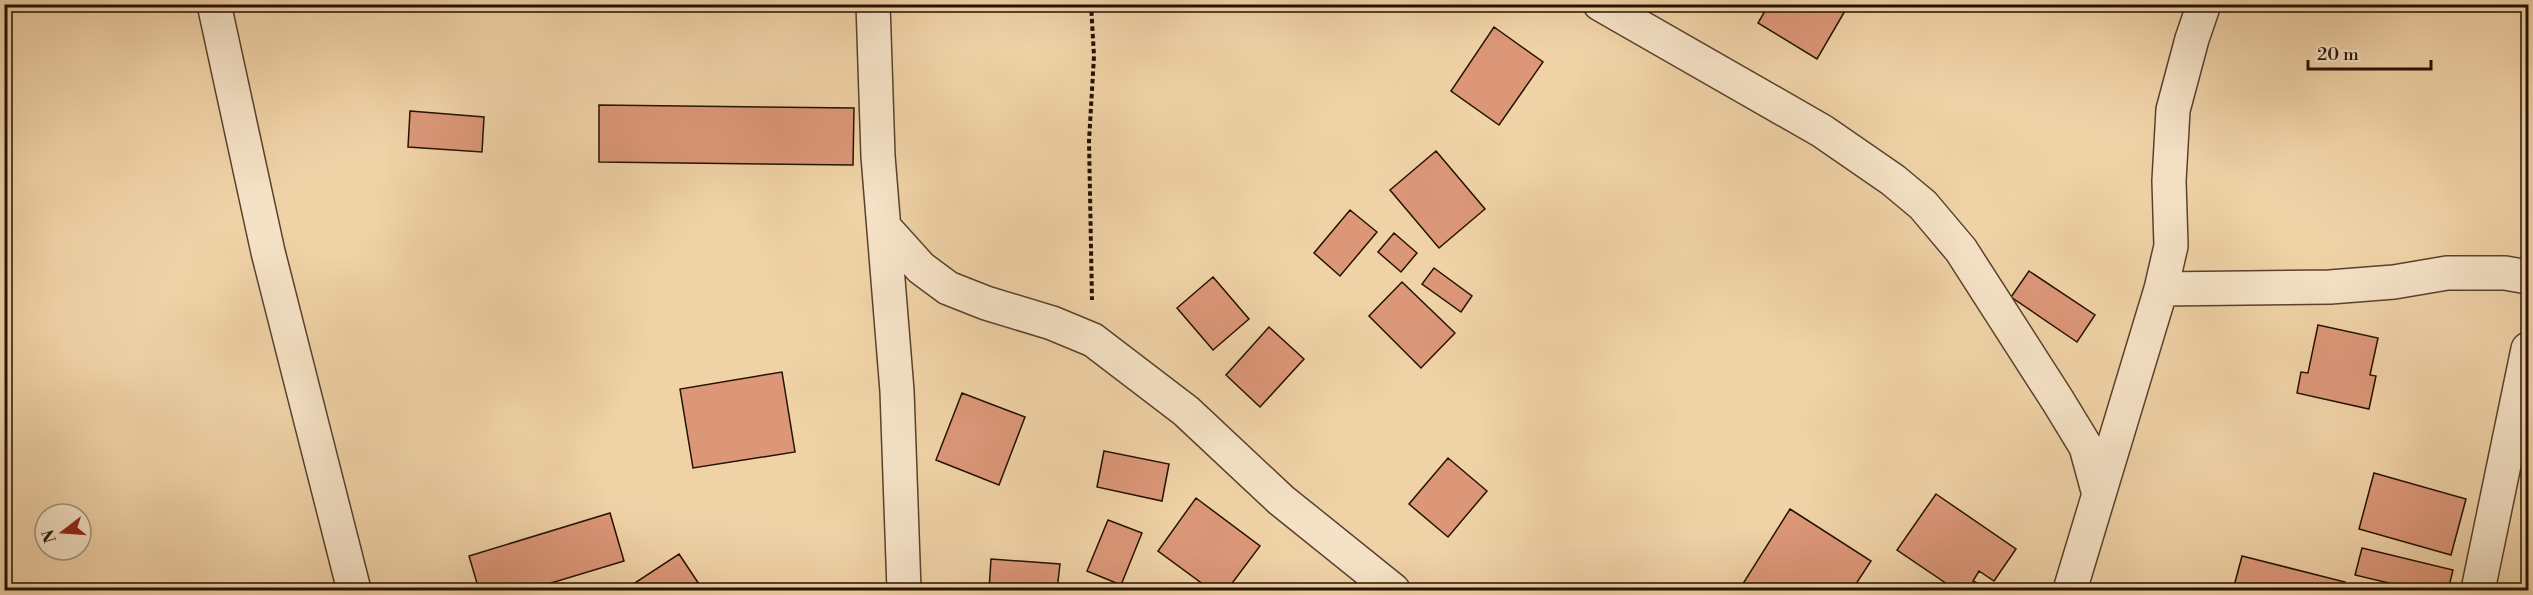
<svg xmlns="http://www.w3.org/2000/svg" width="2533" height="595" viewBox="0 0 2533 595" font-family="'Libre Bodoni',serif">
<rect width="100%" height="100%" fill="#f0d2a7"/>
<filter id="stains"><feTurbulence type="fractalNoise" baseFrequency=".00333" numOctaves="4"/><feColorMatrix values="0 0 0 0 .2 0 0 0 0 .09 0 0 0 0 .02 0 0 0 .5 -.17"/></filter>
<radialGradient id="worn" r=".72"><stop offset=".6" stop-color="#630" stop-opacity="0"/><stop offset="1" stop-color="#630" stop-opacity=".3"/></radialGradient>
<path fill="#dc9779" stroke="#251202" stroke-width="1.5" d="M1769 4H1849L1817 59 1758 23Z
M1494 27 1543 62 1499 125 1451 91Z
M599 105 854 108 853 165 599 162Z
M410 111 484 117 482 152 408 147Z
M1436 151 1485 209 1439 248 1390 190Z
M1350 210 1377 232 1340 276 1314 253Z
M1394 233 1417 253 1401 272 1378 252Z
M1434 268 1472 296 1461 312 1422 284Z
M2029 271 2095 315 2077 342 2011 297Z
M1213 277 1249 319 1213 350 1177 308Z
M1402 282 1455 333 1421 368 1369 316Z
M2318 325 2378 338 2370 375 2376 376 2369 409 2297 393 2301 372 2308 373Z
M1269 327 1304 359 1260 407 1226 375Z
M782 372 795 452 693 468 680 389Z
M962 393 1025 417 999 485 936 460Z
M1104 451 1169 464 1162 501 1097 487Z
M1448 458 1487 491 1448 537 1409 504Z
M2374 473 2466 499 2451 555 2359 529Z
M1936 494 2016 549 1994 581 1979 571 1973 581 1977 583 1972 590H1956L1897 550Z
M1196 498 1260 546 1227 590H1211L1158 551Z
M1790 509 1871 561 1852 590H1739Z
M610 513 624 561 528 590H479L469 556Z
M1108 520 1142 533 1121 585 1087 571Z
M2362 548 2453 570 2448 590H2418L2355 575Z
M679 554 703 590H624Z
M2242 556 2345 582 2343 590H2233Z
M991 559 1060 564 1057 590H989Z"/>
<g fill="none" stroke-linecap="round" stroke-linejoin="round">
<defs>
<path id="minor" d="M214 4 268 252 354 590
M873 4 878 156 897 391 904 590
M1600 4 1822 131 1893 180 1923 205 1961 250 2058 401 2086 447 2098 491
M884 227 921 268 948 288 986 303 1052 323 1093 340 1186 411 1281 500 1393 590
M2161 289 2330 287 2394 282 2447 273H2505L2528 277
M2070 590 2161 289 2171 246 2169 181 2173 110 2192 39 2204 4
M2478 590 2528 349"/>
</defs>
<use href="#minor" stroke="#58422b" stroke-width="36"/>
<path stroke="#251202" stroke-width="4" stroke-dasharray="4.5 3" stroke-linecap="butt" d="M1091 4 1094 56 1089 141 1092 300"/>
<use href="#minor" stroke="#f5e2c6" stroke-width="33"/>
</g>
<rect width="2533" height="595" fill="none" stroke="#f0d2a7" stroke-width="24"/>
<rect x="6" y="6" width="2521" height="583" fill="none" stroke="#251202" stroke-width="3"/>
<rect x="12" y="12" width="2509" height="571" fill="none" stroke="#251202" stroke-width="1.5"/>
<g transform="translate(63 532) rotate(253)"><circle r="28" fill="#f5e2c6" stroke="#a28f78" stroke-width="1.5"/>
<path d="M0-4.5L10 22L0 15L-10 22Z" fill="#8f2418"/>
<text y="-9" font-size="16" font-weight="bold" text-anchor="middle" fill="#251202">N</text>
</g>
<path d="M2308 60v9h123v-9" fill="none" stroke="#251202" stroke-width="3"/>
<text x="2317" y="60" font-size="18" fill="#251202" stroke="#f5e2c6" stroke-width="4.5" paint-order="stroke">20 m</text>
<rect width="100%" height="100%" filter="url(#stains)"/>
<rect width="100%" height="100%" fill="url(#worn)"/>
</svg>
